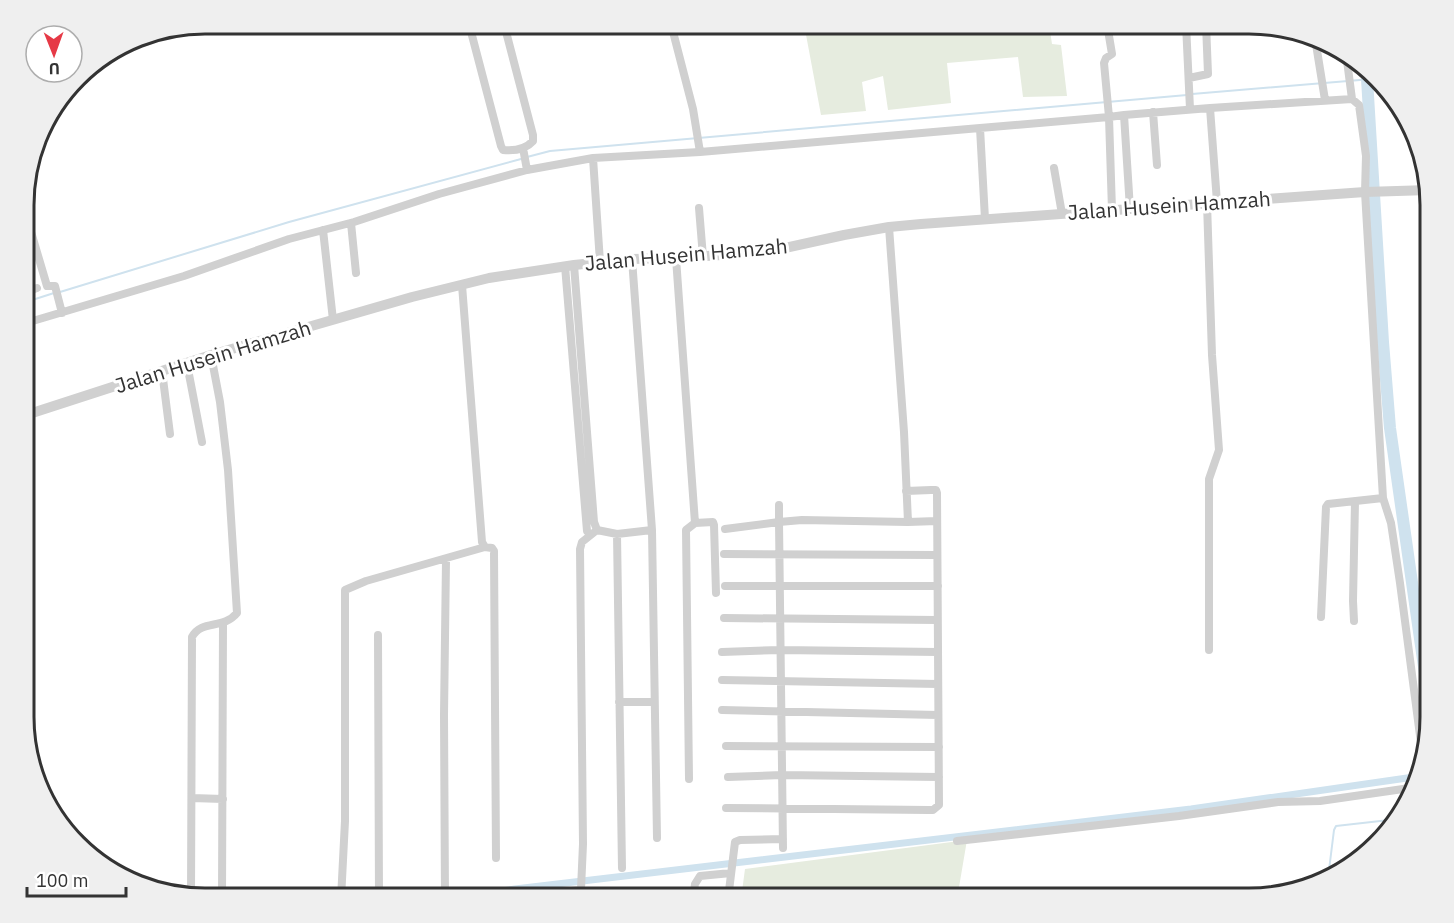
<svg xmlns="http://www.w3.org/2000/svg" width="1454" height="923" viewBox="0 0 1454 923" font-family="'IBM Plex Sans',sans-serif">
<rect width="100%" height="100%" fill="#fff"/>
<path fill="#e6ecdf" d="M804 24H1049L1052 44 1061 45 1067 96 1023 97 1018 57 947 63 951 103 888 110 883 76 862 82 866 111 821 115Z
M967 840 957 899H741L745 869Z"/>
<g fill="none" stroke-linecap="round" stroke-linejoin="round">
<path stroke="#cfe2ee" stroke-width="2" d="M1192 94 1372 79
M527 157 550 151 1187 95
M60 292 289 222 521 159
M26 302 54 293
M1328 878 1334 830 1336 826 1398 819"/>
<path stroke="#cfe2ee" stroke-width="7" d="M448 899 515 889 1191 809 1414 777"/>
<path stroke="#cfe2ee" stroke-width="12" d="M1367 79 1383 342 1390 428 1430 709"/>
<path stroke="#d0d0d0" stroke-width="8" d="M469 24 501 146 503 150C514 151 526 149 533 141V135L504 24
M671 24 693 109 700 152
M1107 24 1112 54 1106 58 1104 63 1109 117 1124 115
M1186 24 1190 109
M1315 38 1325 100
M1346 53 1352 99
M1189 78 1208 74 1206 24
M1210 108 1352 99 1359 105 1366 156 1365 192 1383 498 1391 523 1400 583 1422 751
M1153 112 1157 165
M523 148 527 170
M593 158 600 262
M1054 168 1062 214
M1207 203 1212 355 1219 450 1209 479V650
M699 208 703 257
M1130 209 1124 115 1210 108 1217 202
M26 215 47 286H55L62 313
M985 219 980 128 1109 117 1112 210
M351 223 356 273
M889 227 904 432 908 522 937 521
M323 230 333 320
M676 258 695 523
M632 259 652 530
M574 265 594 522 597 530 617 534 652 530 657 838
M565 266 587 531
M462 285 482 542 485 547 492 548 494 551 496 858
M26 292 37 288
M26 323 184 276 289 239 354 222 439 194 527 170 593 158 700 152 980 128
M187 364 202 442
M162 371 170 434
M725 529 779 522V505
M617 534 622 868
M724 554 937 555
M725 586H938
M1321 617 1326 507 1328 504 1383 498
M724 618 937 620
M1354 621 1353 601 1355 502
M378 635 379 899
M722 652 780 650 938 652
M26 676 29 681V750
M722 680 938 684
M619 702H654
M722 710 938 715
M726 746 939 747
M728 777 782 775 939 777
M689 779 686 530 695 523 713 522 714 525 716 593
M192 798 223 799
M726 808 929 810H933L939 805 937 493 936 490H931L906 491
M957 841 1179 816 1278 802 1320 801 1410 788
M783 848 779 522 802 520 908 522
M191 897 192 637C202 619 223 630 237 613L228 470 220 402 211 355
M222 899 223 623
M341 899 345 821V590L366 581 485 547
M445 899 444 715 446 560
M493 899 581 890
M586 899 581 889 583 844 580 549 582 542 597 530
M693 899 695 884 700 876 731 873
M728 899 735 842 740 840 783 839"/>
<path stroke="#d0d0d0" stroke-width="10" d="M26 415 211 355 412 297 489 278 574 265 632 259 676 258 767 252 844 235 889 227 921 224 1365 192 1429 190"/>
</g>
<g text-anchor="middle" stroke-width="6" stroke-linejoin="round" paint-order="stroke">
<g font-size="21" fill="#333" stroke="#fff">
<text transform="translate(1169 206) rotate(-4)" y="7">Jalan Husein Hamzah</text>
<text transform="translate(686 255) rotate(-5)" y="7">Jalan Husein Hamzah</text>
<text transform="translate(213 357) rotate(-17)" y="7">Jalan Husein Hamzah</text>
</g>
</g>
<path d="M0 0H1454V923H0ZM205 34H1249A171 171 0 0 1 1420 205V717A171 171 0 0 1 1249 888H205A171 171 0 0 1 34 717V205A171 171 0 0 1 205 34Z" fill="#efefef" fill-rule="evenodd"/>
<path fill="none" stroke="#333" stroke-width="3" d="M205 34H1249A171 171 0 0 1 1420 205V717A171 171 0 0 1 1249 888H205A171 171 0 0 1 34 717V205A171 171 0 0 1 205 34Z"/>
<g transform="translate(54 54) rotate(179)"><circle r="28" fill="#ffffff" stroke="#adadad" stroke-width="1.5"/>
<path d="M0-4.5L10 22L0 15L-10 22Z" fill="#e63946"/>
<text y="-9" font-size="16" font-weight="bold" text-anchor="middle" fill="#333333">U</text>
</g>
<path d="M27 887v9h99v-9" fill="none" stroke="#333333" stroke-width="3"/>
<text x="36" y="887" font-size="18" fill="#333333" stroke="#ffffff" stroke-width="4.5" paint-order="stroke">100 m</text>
</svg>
